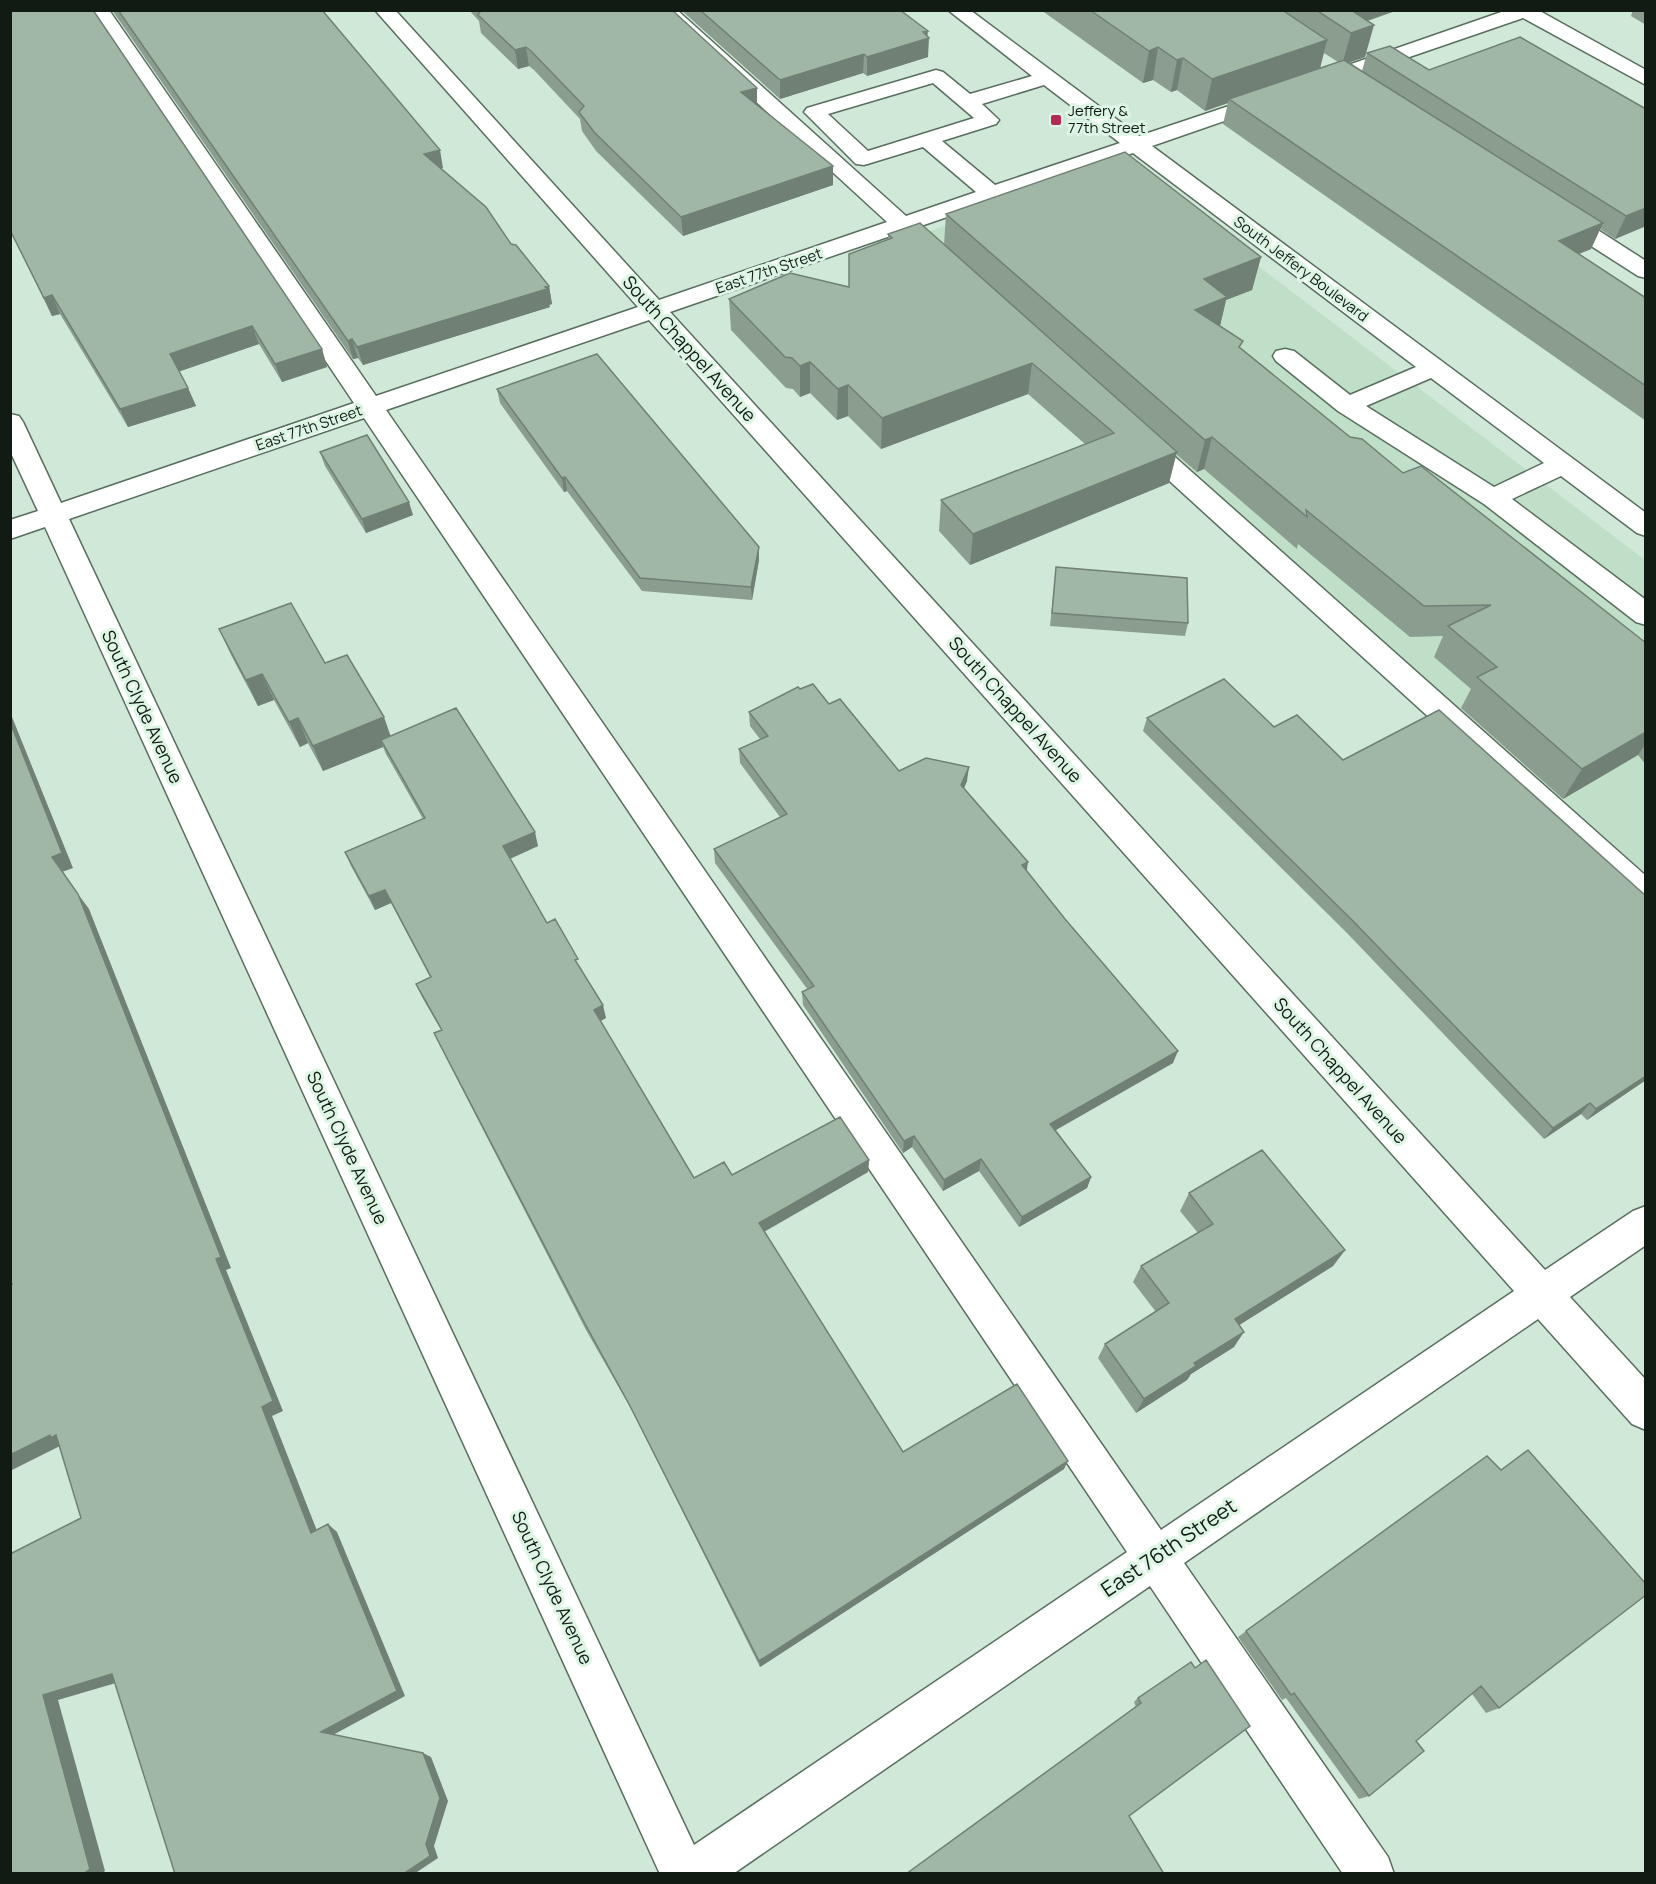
<svg xmlns="http://www.w3.org/2000/svg" width="1656" height="1884" viewBox="0 0 1656 1884" font-family="Manrope,sans-serif">
<rect width="100%" height="100%" fill="#d0e8d7"/>
<path fill="#c0dfc8" d="M1124 164 1645 560V896L915 236Z"/>
<g fill="none" stroke-linecap="round" stroke-linejoin="round">
<defs>
<path id="minor" d="M90 10H109L376 396 638 307 375 10H395L659 300 887 222 656 10H677L906 216 976 192 923 147 864 165 856 164 804 112 807 108 936 70 943 72 970 94 1032 76 948 10H970L1139 136 1262 95H1276L1279 99 1276 103 1152 146 1646 513V536L1637 533 1561 476 1512 499 1646 600V625L1636 622 1484 504 1338 411 1276 361 1273 356 1276 351 1285 349 1294 351 1350 395 1416 367 1133 153 918 227 927 237 924 242H908L899 233 670 312 1545 1270 1633 1211 1646 1206V1245L1570 1297 1646 1380V1430L1632 1424 1538 1319 1184 1563 1388 1857 1394 1874H1343L1150 1586 733 1874H660L45 527 10 539V520L38 511 10 451V414L19 416 23 422 61 503 354 403ZM933 83 974 118 868 151 828 114ZM1044 85 1120 143 995 185 942 141 996 124 999 120 982 104ZM649 320 1514 1291 1161 1530 386 410ZM1431 378 1544 463 1494 487 1366 406ZM364 418 1127 1552 694 1845 69 519Z
M1507 10H1538L1646 70V85L1523 18 1322 87H1308L1305 83 1308 79Z
M1557 207 1565 209 1646 261V278L1638 276 1549 219 1546 214 1549 209Z
M1139 431 1148 433 1646 876V909L1635 905 1130 445 1126 439 1130 433Z"/>
</defs>
<use href="#minor" stroke="#586e5e" stroke-width="3"/>
<use href="#minor" fill="#fff" fill-rule="evenodd"/>
</g>
<path fill="#8a9d8f" fill-rule="evenodd" d="M112 10H322L443 168H441L549 286 552 304 549 305 550 307 363 365 358 358 353 359Z
M469 10H672L757 105 833 185 683 236 596 151 582 131 580 119 534 70 529 66 518 69 481 33 479 21Z
M681 10H900L928 37V57L867 76 863 73 780 99Z
M1041 10H1398L1368 21 1365 57 1349 62 1362 71 1367 53 1646 226 1615 239 1600 229 1591 249 1579 254 1646 298V421L1223 124 1228 103 1205 111 1177 90 1171 92 1153 80 1143 83ZM1324 53 1338 62 1320 68Z
M1633 10H1646V25L1631 16Z
M946 214 1261 257 1252 290 1226 300 1220 326 1241 348 1350 437 1403 473 1646 643V765L1638 755 1563 799 1461 708 1471 689 1434 657 1443 636 1410 637 1298 544 1297 549 1204 469 1197 472 1176 454 1169 483 970 565 939 531 941 500 1085 444 1028 394 881 449 848 416 837 420 810 393 800 397 793 389 786 388 731 330 729 299 849 287V254L888 240V234L944 245Z
M10 230 322 349 327 367 282 382 259 344 179 371 188 388 196 406 128 427 60 314 52 316Z
M497 389 759 547V560L752 600 642 591 567 491 564 492 500 403Z
M320 452 413 515 366 533 325 466Z
M1056 567 1188 623 1185 636 1050 626Z
M219 629 325 663 391 736 538 846 510 859 547 923 581 968 606 1018 600 1021 694 1178 732 1175 869 1160 868 1172 764 1232 903 1452 1064 1469 760 1667 634 1414 586 1330 440 1046 434 1033 441 1030 422 997 416 984 430 977 391 903 375 910 351 866 345 852 423 819 386 754 383 747 323 771 308 743 300 747 274 700 258 706 231 655Z
M800 689 829 704 899 771 967 781 964 788 1173 1063 1056 1130 1091 1177 1087 1188 1019 1227 979 1171 943 1191 912 1147 903 1153 803 1005 802 992 808 990 715 863 714 849 780 817 740 763 739 749 760 739 750 726 749 712Z
M1147 718 1274 727 1646 1080 1587 1120 1581 1114 1544 1139 1347 933 1143 731Z
M1189 1193 1345 1250 1333 1266 1239 1325 1234 1347 1191 1374 1187 1380 1136 1413 1098 1358 1105 1344 1156 1312 1133 1282 1141 1266 1198 1233 1180 1211Z
M1487 1456 1500 1470 1499 1708 1486 1713 1472 1694 1416 1741 1369 1796 1359 1799 1286 1698 1282 1700 1238 1637Z
M1191 1662 1129 1816 906 1874 1136 1707 1134 1702 1138 1698Z"/>
<path fill="#708074" d="M1335 10H1398L1344 28Z
M1374 25 1365 57 1342 65 1351 33Z
M928 31 927 39 929 38 928 57 867 76V57Z
M1327 40 1319 72 1229 99 1228 103 1205 111 1212 79Z
M526 47 529 66 518 69 515 50Z
M1158 47 1153 80 1143 83 1149 51Z
M864 54 863 73 780 99V80Z
M1183 58 1177 90 1171 92 1177 60Z
M757 88V106L741 92Z
M440 150 443 168 428 172 424 154Z
M833 166V185L683 236 681 217Z
M1646 208V226L1615 239 1626 216Z
M1603 223 1591 249 1548 266 1559 241Z
M1261 257 1252 290 1226 300 1219 330 1195 310 1204 279Z
M549 286 552 304 549 305 550 307 363 365 357 347Z
M52 295 60 314 52 316 44 298Z
M252 326 259 344 178 372 170 354Z
M352 339 358 358 353 359 348 341Z
M322 349 327 367 282 382 275 364Z
M810 362V393L800 397V366Z
M1032 363 1028 394 881 449 882 418Z
M848 385V416L837 420 838 389Z
M188 388 196 406 128 427 120 409Z
M1212 437 1204 469 1197 472 1205 440Z
M1177 452 1169 483 970 565 973 534Z
M565 477 567 491 564 492 562 478Z
M409 502 413 515 366 533 362 519Z
M759 547V560L752 600 751 587Z
M262 674 274 700 258 706 246 680Z
M10 712 73 868 62 872 52 857 10 722Z
M384 717 393 743 381 740 383 747 323 771 313 746Z
M298 718 308 743 300 747 289 722Z
M1646 732V743L1638 755 1563 799 1582 769Z
M969 767 967 781 960 798 961 785Z
M535 832 538 846 507 860 503 846Z
M1028 862 1026 876 1022 865Z
M385 890 391 903 375 910 369 896Z
M78 894 89 909 231 1268 226 1270 283 1411 272 1416 321 1541 311 1533 262 1407 216 1259Z
M603 1005 606 1018 597 1023 594 1010Z
M1178 1051 1173 1063 1047 1135 1050 1124Z
M1646 1076V1080L1587 1120 1596 1109Z
M1590 1103 1581 1114 1544 1139 1553 1128Z
M914 1136 912 1147 903 1153 904 1141Z
M981 1159 979 1171 943 1191 944 1180Z
M869 1160 868 1172 760 1234 759 1223Z
M1091 1177 1087 1188 1019 1227 1022 1217Z
M1345 1250 1333 1266 1225 1334 1235 1319Z
M1244 1332 1234 1347 1191 1374 1187 1380 1136 1413 1144 1399 1194 1363Z
M50 1435H56L62 1445 10 1471V1455Z
M1068 1461 1064 1469 760 1667 759 1661Z
M328 1524 337 1532 405 1696 331 1736 321 1732Z
M112 1674 126 1680 58 1700 105 1871 101 1874H83L43 1695Z
M423 1753 431 1757 448 1801 434 1846 438 1858 414 1874H403L426 1844Z"/>
<path fill="#a0b7a6" stroke="#708074" stroke-width="1.5" d="M10 10H93L322 349 275 364 252 326 170 354 188 388 120 409 52 295 44 298 10 230Z
M118 10H322L440 150 424 154 486 207 511 244 516 245 549 286 545 287 547 289 357 347 352 339 348 341Z
M481 10H672L757 88 741 92 833 166 681 217 594 132 579 112 584 106 531 51 526 47 515 50 478 15Z
M700 10H900L928 31 923 32 929 38 867 57 864 54 780 80Z
M1090 10H1282L1327 40 1212 79 1183 58 1177 60 1158 47 1149 51Z
M1316 10H1351L1374 25 1351 33Z
M1520 37 1646 109V208L1626 216 1367 53 1390 46 1429 70Z
M1344 60 1603 223 1559 241 1646 298V386L1229 99Z
M1125 152 1261 257 1204 279 1227 297 1195 310 1243 341 1239 347 1350 437 1362 439 1403 473 1421 466 1646 643V732L1582 769 1477 677 1497 667 1448 626 1491 605 1424 606 1306 510 1307 517 1212 437 1205 440 946 214Z
M920 223 1177 452 973 534 941 500 1114 433 1032 363 882 418 848 385 838 389 810 362 800 366 792 358 785 357 729 299 790 273 849 287V254L892 238 888 234Z
M597 354 759 547 751 587 640 578 565 477 562 478 497 389Z
M367 435 409 502 362 519 320 452Z
M1056 567 1187 578 1188 623 1052 613Z
M291 603 325 663 347 655 384 717 313 746 298 718 289 722 262 674 246 680 219 629Z
M1224 679 1274 727 1297 715 1343 760 1439 710 1646 896V1076L1596 1109 1590 1103 1553 1128 1353 921 1147 718Z
M813 684 829 704 840 699 899 771 926 758 969 767 961 785 1028 862 1022 865 1065 919 1178 1051 1050 1124 1091 1177 1022 1217 981 1159 944 1180 914 1136 904 1141 802 992 814 986 714 849 787 814 739 749 768 736 749 712 798 687 800 689Z
M456 708 535 832 503 846 547 923 555 919 578 959 575 960 603 1005 594 1010 694 1178 724 1162 732 1175 840 1117 869 1160 759 1223 903 1452 1017 1384 1068 1461 759 1661 630 1406 583 1320 434 1033 442 1030 416 984 431 977 385 890 369 896 345 852 425 818 381 740Z
M10 722 62 853 52 857 78 894 221 1257 216 1259 273 1401 262 1407 311 1533 328 1524 397 1691 321 1732 423 1753 440 1798 426 1844 430 1856 403 1874H175L112 1674 43 1695 90 1869 83 1874H10V1554L81 1518 56 1435 51 1438 50 1435 10 1455V1284H12L10 1280Z
M1262 1150 1345 1250 1235 1319 1244 1332 1194 1363 1196 1366 1144 1399 1105 1344 1169 1303 1141 1266 1213 1224 1189 1193Z
M1528 1450 1646 1584V1595L1499 1708 1481 1686 1416 1741 1424 1751 1369 1796 1294 1693 1291 1695 1246 1631 1487 1456 1501 1470Z
M1206 1660 1250 1726 1129 1816 1164 1874H906L1141 1703 1138 1698 1191 1662 1195 1668Z"/>
<rect fill="#b72856" stroke="#ddf6e4" stroke-width="2" x="1050" y="114" width="12" height="12" rx="3"/>
<g text-anchor="middle" stroke-width="6" stroke-linejoin="round" paint-order="stroke">
<g font-size="15" fill="#121a14" stroke="#ddf6e4" text-anchor="start">
<text x="1068" y="116">Jeffery &amp;<tspan x="1068" dy="17">77th Street</tspan></text>
</g>
<g font-size="15" fill="#121a14" stroke="#ddf6e4">
<text transform="translate(1301 269) rotate(37)" y="5">South Jeffery Boulevard</text>
<text transform="translate(769 271) rotate(-19)" y="5">East 77th Street</text>
<text transform="translate(309 428) rotate(-19)" y="5">East 77th Street</text>
</g>
<g font-size="18" fill="#121a14" stroke="#ddf6e4">
<text transform="translate(689 349) rotate(48)" y="6">South Chappel Avenue</text>
<text transform="translate(142 707) rotate(65)" y="6">South Clyde Avenue</text>
<text transform="translate(1015 710) rotate(48)" y="6">South Chappel Avenue</text>
<text transform="translate(1340 1071) rotate(48)" y="6">South Chappel Avenue</text>
<text transform="translate(347 1148) rotate(65)" y="6">South Clyde Avenue</text>
<text transform="translate(552 1588) rotate(65)" y="6">South Clyde Avenue</text>
</g>
<g font-size="21" fill="#121a14" stroke="#ddf6e4">
<text transform="translate(1169 1548) rotate(-34)" y="7">East 76th Street</text>
</g>
</g>
<rect width="1656" height="1884" fill="none" stroke="#121a14" stroke-width="24"/>
</svg>
